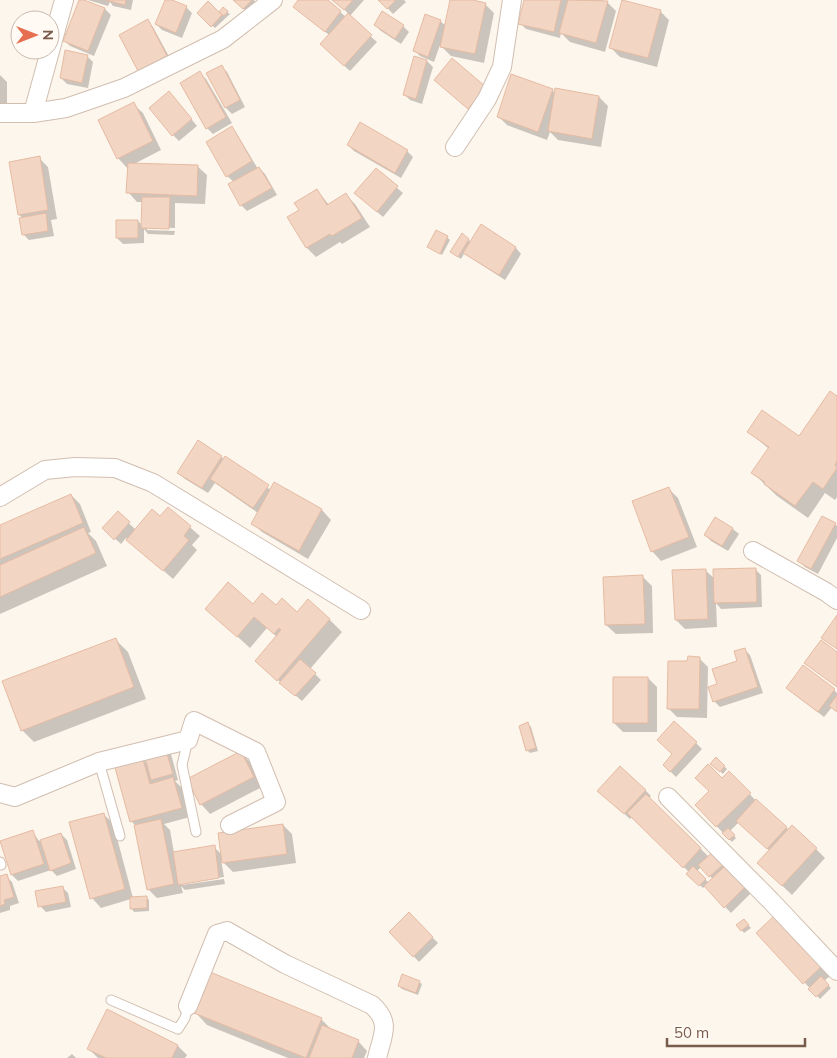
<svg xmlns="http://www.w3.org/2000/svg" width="837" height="1058" viewBox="0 0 837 1058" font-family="Mulish,sans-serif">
<rect width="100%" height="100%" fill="#fdf6ec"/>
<path fill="#0003" fill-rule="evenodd" d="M81 0 105 9 111 15 94 56 70 46 64 40Z
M88 0H133L131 10 113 6 110 2 108 6Z
M166 0 186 7 192 13 182 38 162 30 156 24Z
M235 0H254L255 2 246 11Z
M300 0H326L346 17 349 14 333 0H364L349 17 377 42 350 71 327 50 329 35 295 7Z
M380 0H404L406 2 393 14Z
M452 0H467L485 4 494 13 484 63 451 56 440 45 434 62 420 56 414 50 440 21 446 26Z
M525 0H601L607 2 616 11 605 52 570 42 561 33 560 38 526 29 520 23Z
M223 9 230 14 215 28 198 13 219 14Z
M660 11 669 20 657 67 620 57 611 48Z
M147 21 153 27 172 62 145 76 139 70Z
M375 25 403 26 409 32 401 44 381 31Z
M87 56 93 62 88 88 67 84 61 78Z
M426 60 433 67 422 104 410 100 404 94Z
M221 66 227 72 245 107 232 114 226 108Z
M200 73 206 79 232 123 213 134 207 128Z
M0 75 7 82V105H0Z
M552 90 556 94 599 97 608 106 601 147 558 140 550 132 547 140 507 125 498 116Z
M175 99 197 126 179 141 173 135Z
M133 104 143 113 161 150 134 164 197 166 207 175 205 204 175 203V228L147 227V230L175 231 174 235 148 234 144 229V243L123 244 117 238 138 221 142 225 143 202H137L128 192 129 167 127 168 118 158Z
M231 128 237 134 258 169 259 168 265 174 277 195 247 211 241 205 234 182 227 176Z
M348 145 407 151 413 157 401 178 354 151Z
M39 158 48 167 57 219 51 220 54 236 29 240 23 234V218L19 215Z
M376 170 403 193 383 217 362 199Z
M317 190 329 205 346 195 355 204 370 227 342 244 340 242 316 257 307 248 300 210Z
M481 226 516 248 521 254 505 280 471 258 465 252 461 259 454 254 469 240 471 242Z
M447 237 450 240 442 255 429 247Z
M837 398V497L835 500 825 493 808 518 777 496 753 473 769 449 749 432 800 438Z
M221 457 271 490 274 484 322 510 331 520 308 559 262 532 252 523 258 513 215 483 208 493 185 479 179 473Z
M669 489 678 498 697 547 661 561 652 551Z
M71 495 80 504 91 532 88 533 96 541 107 566 0 614V526Z
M168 508 200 536 192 545 197 550 173 579 126 538 121 544 103 528 118 513 136 530 160 518Z
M835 524 837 526V538L818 574 805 567 799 561Z
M733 529 739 534 728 551 711 541 705 535Z
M755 569 761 575 762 607 721 609 716 603 717 627 685 629 676 620 705 570 715 579Z
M642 576 652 586 653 633 616 634 606 625Z
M276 607 298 613 329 619 342 632 310 669 321 680 302 701 256 661 277 637 267 628 250 648 207 609Z
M115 639 128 652 146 699 34 742 22 730Z
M744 649 750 655 763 693 720 707 714 701 719 685 738 662Z
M699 658 708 667 707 718 677 717 668 708Z
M648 678 657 687V732H623L614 723Z
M834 690 837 693V712L832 707 824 717 794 694Z
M528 724 531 727 538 751 530 753 527 750Z
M696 743 702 749 676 777 664 765 674 754Z
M165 748 171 754 178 780 175 781 182 788 190 817 164 824 170 830 174 853 214 847 222 855 283 825 292 834 296 863 233 872 221 860 224 877 182 883V885L224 879 225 884 185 890 181 886 183 893 157 898 148 889 135 825 131 821 142 758 148 764Z
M241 753 250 762 262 787 210 814 201 804 189 780Z
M716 759 727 769 723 774 712 763Z
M729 772 758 803 789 830 816 849 825 858 792 895 768 872 770 851 739 822 730 831 736 838 732 842 696 805Z
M645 790 651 796 649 798 709 857 714 853 751 893 731 913 705 886 703 888 690 876 689 872 632 817 630 819 605 796ZM701 867 713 879 709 883 697 871Z
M103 814 113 823 133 898 146 897 149 900V911L134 912 132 909 131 899 101 908 92 898Z
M32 831 39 841 61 834 67 840 76 869 57 876 51 870 18 881 12 875 1 842Z
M6 876 12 882 19 903 10 906V910L0 913V878Z
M62 887 68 893 71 907 46 912 40 906Z
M409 914 438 943 419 962 391 932Z
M775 917 831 975 824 981 831 988 820 999 758 933Z
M746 923 751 928 744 933 738 925Z
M419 982 422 984 418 995 402 989 399 986Z
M195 1012 321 1019 333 1031 358 1041 367 1051 364 1058H288L207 1025Z
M178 1046 187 1055 185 1058H98L89 1049Z
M72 1054 76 1058H67Z"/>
<path fill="#f3d5c3" stroke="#e6bba3" d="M79 0H84L105 8 88 51 63 41Z
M106 0H126L125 5Z
M165 0H172L187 6 176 33 155 24Z
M233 0H252L243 9Z
M298 0H328L341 11 325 32 293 7Z
M332 0H353L344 10Z
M378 0H396L387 9Z
M450 0H473L486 3 475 54 440 47Z
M524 0H561L554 32 518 24Z
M568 0 608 1 596 43 559 33Z
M622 0 661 10 648 58 609 48Z
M208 1 222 15 211 27 197 13Z
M223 7 228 11 224 16 219 12Z
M382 11 404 25 395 39 374 25Z
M348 13 372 35 344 66 320 44Z
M425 14 441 20 428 57 413 51Z
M148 19 167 56 138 71 119 35Z
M65 50 88 55 82 83 60 78Z
M414 56 427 60 416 99 403 95Z
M452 58 486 87 468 109 434 80Z
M222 65 240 100 225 108 206 73Z
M200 71 226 117 206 129 180 83Z
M511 74 553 89 538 132 497 117Z
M555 88 599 96 592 139 548 131Z
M169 91 192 119 172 136 149 108Z
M134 102 153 141 117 159 98 120Z
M360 122 408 150 395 173 347 145Z
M232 126 252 161 226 177 206 142Z
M40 156 48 210 18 215 9 162Z
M128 163 198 165 197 196 126 193Z
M259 167 272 188 240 206 228 184Z
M376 168 398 186 377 212 354 193Z
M317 189 327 205 346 193 362 218 332 236 330 234 306 248 287 217 299 210 294 203Z
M142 197H170L169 229 141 228Z
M46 213 48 231 22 235 19 218Z
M116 220H138V238H116Z
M481 224 516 247 499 275 463 253Z
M436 230 448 236 440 254 427 247Z
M462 233 469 239 458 257 450 252Z
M830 391 837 396V461L835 465 837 468 823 489 813 482 795 506 764 484 765 482 751 473 769 447 747 432 762 410 799 436Z
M198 440 222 456 202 488 177 473Z
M225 456 269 485 253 508 210 479Z
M274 482 322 509 299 551 251 524Z
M669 487 689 537 651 552 632 501Z
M71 494 83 523 0 559V525Z
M168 507 191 526 184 536 189 540 163 571 126 540 152 509 160 516Z
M118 511 130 522 114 540 102 528Z
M822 516 836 523 811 569 797 561Z
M715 517 733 528 722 546 704 535Z
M84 527 96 553 0 597V565Z
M756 568 757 602 714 603 713 569Z
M706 569 708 619 675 620 672 570Z
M643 575 645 624 605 625 603 577Z
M228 582 253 604 262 593 276 605 282 598 297 612 308 599 330 619 277 681 255 661 281 630 279 628 274 634 254 617 237 637 205 609Z
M837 615V649L821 638Z
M116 638 134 687 21 731 2 681Z
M821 640 837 652V687L804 663Z
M745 648 758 687 713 702 708 687 717 684 712 669 737 661 734 651Z
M688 656 700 657 699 709H667L668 661H687Z
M300 659 316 673 295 696 279 683Z
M803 665 835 689 818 712 786 688Z
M613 677H648V723H613Z
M837 695V712L829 706Z
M674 721 697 742 670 772 663 765 672 754 657 740Z
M528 722 536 748 526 751 519 726Z
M165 747 173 774 151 780 144 753Z
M241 751 254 777 200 805 187 779Z
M142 756 150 784 173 777 182 808 130 822 114 764Z
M716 757 725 766 720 772 710 764Z
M708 764 722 778 729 771 751 793 716 827 695 805 709 791 695 778Z
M620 766 646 790 624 814 597 791Z
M646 794 701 848 683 868 627 813Z
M756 799 787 827 767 849 736 821Z
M104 813 125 889 90 899 69 822Z
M161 819 174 884 147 890 134 825Z
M283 824 287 854 222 863 218 833Z
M792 825 817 848 782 886 757 863Z
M728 828 735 835 729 840 722 833Z
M33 830 44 864 11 875 0 841Z
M61 833 71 863 50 871 40 840Z
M215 845 219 878 178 885 173 852Z
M714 851 725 863 709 877 698 865Z
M726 865 746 886 724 908 704 886Z
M693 866 706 879 699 886 686 874Z
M7 874 14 897 4 900 5 904 0 906V876Z
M63 886 66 902 38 907 35 891Z
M147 896V908L130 909V897Z
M409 912 433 937 413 957 389 932Z
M775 915 823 965 803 984 756 933Z
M744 919 749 925 741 931 736 925Z
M210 972 322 1018 306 1058 194 1013Z
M402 974 420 981 416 993 398 986Z
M821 976 829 985 816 997 808 989Z
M107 1009 178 1045 172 1058H106L87 1049Z
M322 1025 359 1040 352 1058H309Z"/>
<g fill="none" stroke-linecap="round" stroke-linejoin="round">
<defs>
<path id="lane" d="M188 740 182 765 196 832
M99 762 120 836
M0 862 1 865
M111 1000 178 1029 185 1018 188 1006"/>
<path id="street" d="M0 113H33L66 108 124 88 223 39 273 0
M33 113 64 0
M455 147 487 99 502 67 512 0
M0 497 45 470 75 467 115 468 153 483 361 610
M753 551 826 592 837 600
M0 793 15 797 99 762 188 740 194 721 256 752 276 802 230 825
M668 797 771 901 837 971
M188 1006 217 934 227 931 285 964 372 1005C392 1023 382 1036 377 1058"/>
</defs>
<use href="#lane" stroke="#d1beb0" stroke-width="11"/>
<use href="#street" stroke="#d1beb0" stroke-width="20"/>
<use href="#lane" stroke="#fff" stroke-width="9"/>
<use href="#street" stroke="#fff" stroke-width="18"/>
</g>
<g transform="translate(35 35) rotate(90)"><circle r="24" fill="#fffaf3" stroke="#cabbb1"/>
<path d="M0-4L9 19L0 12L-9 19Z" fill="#e76f51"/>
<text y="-8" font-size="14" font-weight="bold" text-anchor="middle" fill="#7a5c4d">N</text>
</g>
<path d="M667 1038v8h138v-8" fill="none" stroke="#7a5c4d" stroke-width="2.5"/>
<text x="674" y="1038" font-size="15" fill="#7a5c4d" stroke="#fffaf3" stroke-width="4" paint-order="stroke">50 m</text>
</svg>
